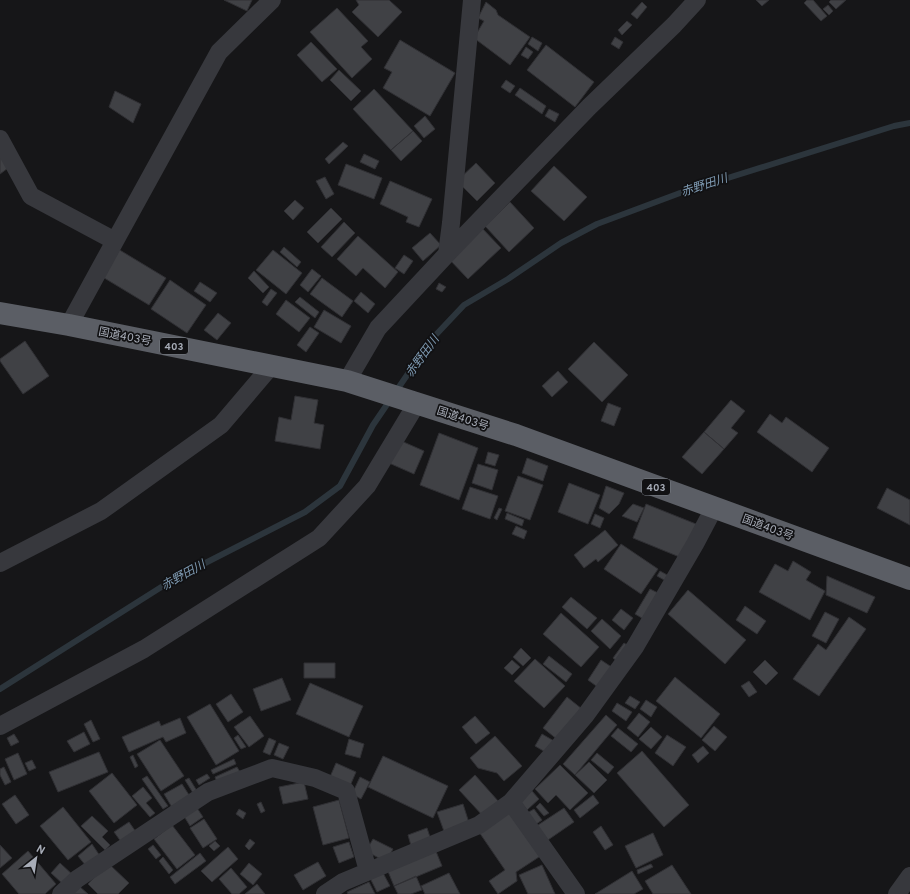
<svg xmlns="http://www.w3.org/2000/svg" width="910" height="894" viewBox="0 0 910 894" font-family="Overpass,'Noto Sans JP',sans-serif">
<rect width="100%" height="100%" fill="#161618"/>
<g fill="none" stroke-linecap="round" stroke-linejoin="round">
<path stroke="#2c353c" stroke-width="6" d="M0 689 174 579 305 512 340 486 373 425 431 340 464 305 508 279 561 243 597 224 680 193 894 126 910 123"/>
</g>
<path fill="#404145" stroke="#303034" d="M224 0H252L247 11Z
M356 0H389L402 12 378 37 352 12 359 5Z
M756 0H769L762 6Z
M807 0H813L827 16 821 21 804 3Z
M831 0H846L836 9 829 2Z
M486 2 496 10 498 15 530 37 510 65 474 38 484 21 478 18Z
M642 2 647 7 637 19 631 14Z
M828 5 833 11 829 15 823 9Z
M337 8 368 41 361 47 372 59 352 78 310 32Z
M627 21 632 25 622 35 618 30Z
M532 37 542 43 538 51 528 44Z
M615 37 623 42 619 49 611 44Z
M400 40 455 73 430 116 383 88 392 72 384 68Z
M311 42 337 69 322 82 297 55Z
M546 45 594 82 575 107 527 70Z
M526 47 533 52 528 59 521 55Z
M339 70 361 91 351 101 330 80Z
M506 80 515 86 510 93 501 87Z
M520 88 546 106 542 114 515 95Z
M374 89 413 131 391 150 353 109Z
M115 91 141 104 133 123 109 107Z
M549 109 559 114 555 122 545 116Z
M425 116 435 129 424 138 414 126Z
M413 131 422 141 401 161 391 150Z
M343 142 348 146 329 164 325 159Z
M364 154 379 161 375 169 360 162Z
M0 155 8 168 0 174Z
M476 163 495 183 477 201 457 181Z
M346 164 382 178 374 199 338 185Z
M554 166 587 197 564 221 531 191Z
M325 177 334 194 326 199 316 181Z
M390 181 432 199 419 227 406 222 408 217 380 204Z
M295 200 304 208 293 220 284 211Z
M510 202 534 228 509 252 485 226Z
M331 208 342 219 318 243 307 232Z
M344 222 355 233 332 257 321 247Z
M481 227 501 248 468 279 448 258Z
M430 233 441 245 423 261 412 248Z
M358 236 398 272 385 288 363 268 356 276 337 259Z
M284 247 301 262 297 267 280 252Z
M118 249 166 278 149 305 101 276Z
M273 250 302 273 286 294 256 270Z
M404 255 413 261 404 274 395 268Z
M312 269 321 276 308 292 300 285Z
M254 271 269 287 263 293 248 278Z
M322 278 353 301 342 317 310 294Z
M170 280 206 305 187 333 151 309Z
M200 282 217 293 210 302 194 291Z
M439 283 446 287 442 292 436 289Z
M271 289 277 293 267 306 262 302Z
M361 292 375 304 368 313 354 301Z
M300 297 319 312 315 318 295 302Z
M286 300 310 318 299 332 276 314Z
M324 310 351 326 341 343 314 327Z
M218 313 231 323 217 340 204 330Z
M310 327 319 333 306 352 297 345Z
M25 341 49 376 23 394 0 361V359Z
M594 342 628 375 602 402 568 369Z
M558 371 568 382 552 397 542 386Z
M295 396 318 400 314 423 324 425 320 449 275 441 279 417 291 420Z
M731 400 745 411 731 428 738 433 724 449 704 432Z
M608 403 621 408 614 426 601 421Z
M770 414 782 423 786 417 829 448 812 472 757 432Z
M704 432 724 449 702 474 682 457Z
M439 433 478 448 459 500 420 485Z
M399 440 424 451 414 474 389 463Z
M488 452 499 455 495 466 485 463Z
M527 458 548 466 543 481 522 473Z
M478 464 498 470 492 490 472 483Z
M518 476 543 485 530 520 505 511Z
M569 483 600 495 588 524 558 512Z
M606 486 624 493 619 504 609 514 599 508Z
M470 487 498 496 490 519 462 509Z
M887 488 910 500V525L877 508Z
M633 504 644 508 637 522 622 516Z
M646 504 696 524 682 558 633 538Z
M499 508 502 509 497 520 494 518Z
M507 513 524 520 522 526 505 519Z
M595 514 604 518 600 528 591 524Z
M516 526 527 531 524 539 512 534Z
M605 530 618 545 598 562 596 559 584 568 574 555Z
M621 544 658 569 641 594 604 569Z
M793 561 811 572 806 580 825 591 810 620 759 592 775 564 788 571Z
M660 571 669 576 666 581 657 576Z
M827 576 875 597 867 613 826 595Z
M650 589 662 595 647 621 635 614Z
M688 590 746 640 725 664 668 614Z
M571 597 597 618 587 629 562 607Z
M745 606 766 621 757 634 736 620Z
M621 609 633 618 624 630 612 620Z
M825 612 839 619 826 643 812 636Z
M561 613 599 647 581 667 543 634Z
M849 617 866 629 819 696 793 679 818 644 826 650Z
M602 619 621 636 610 649 591 631Z
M624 643 630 647 618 662 613 658Z
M521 648 531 658 523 666 513 657Z
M549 656 572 674 566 682 543 664Z
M535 659 565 686 544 708 514 681Z
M512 660 520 667 512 675 504 668Z
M601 660 613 668 599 688 588 680Z
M765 660 778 673 766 685 753 672Z
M304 663H335V678H304Z
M675 677 720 714 701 738 656 701Z
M282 678 291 700 261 711 253 689Z
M749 681 757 692 749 697 741 686Z
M310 683 363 706 349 737 296 714Z
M231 694 243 712 228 722 216 704Z
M630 696 640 702 635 709 625 703Z
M567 697 582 709 558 740 543 728Z
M646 700 657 707 651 717 640 709Z
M617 703 632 712 626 721 612 711Z
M210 704 239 751 216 765 187 717Z
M639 713 650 722 638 737 627 728Z
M606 715 617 725 575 775 563 764Z
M250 716 264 736 249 747 234 727Z
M475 716 490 733 476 744 462 727Z
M180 718 186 733 166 742 163 737 129 752 122 737 159 721 161 726Z
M91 720 100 739 93 742 84 724Z
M714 726 727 737 715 751 702 740Z
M651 727 662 737 651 749 639 739Z
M618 728 638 744 631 752 611 736Z
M84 732 90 744 74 752 67 741Z
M14 734 19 742 11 746 7 738Z
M542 734 554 741 547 753 535 746Z
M238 735 246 747 241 749 234 738Z
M667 735 686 747 673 766 655 753Z
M495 736 522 766 504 781 497 773 478 768 470 758Z
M269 738 276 741 270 755 263 752Z
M349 739 364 744 360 758 345 754Z
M160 740 184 776 161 791 137 754Z
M279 743 289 747 283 759 274 755Z
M703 746 709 753 698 763 692 755Z
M642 751 689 805 664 827 617 773Z
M99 752 108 772 58 792 49 772Z
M18 753 27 774 14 780 5 759Z
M597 753 614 767 608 774 591 760Z
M133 755 138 766 135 768 130 757Z
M383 756 448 786 433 818 368 787Z
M234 759 236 764 213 774 211 770Z
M32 760 36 768 29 771 25 763Z
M589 762 607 780 594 793 575 775Z
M336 763 356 772 350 786 330 777Z
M560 765 588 793 570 810 556 795 548 803 535 789Z
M4 767 11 782 5 785 0 775V769Z
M237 767 240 772 217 782 215 777Z
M112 773 137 805 114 823 89 791Z
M207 774 210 778 199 785 196 780Z
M475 775 499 802 483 816 459 790Z
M147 776 168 806 163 809 142 779Z
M360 777 370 782 361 799 352 794Z
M189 778 197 791 193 793 185 780Z
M304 782 308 799 283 804 279 787Z
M182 784 191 798 173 809 164 794Z
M143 787 152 798 146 803 155 813 150 817 132 796Z
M532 791 539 799 527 810 520 801Z
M15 795 29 815 16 824 2 804Z
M593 795 599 803 580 818 574 810Z
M339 800 349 838 323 845 313 807Z
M261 802 265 811 261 813 257 804Z
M540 803 549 813 544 816 536 807Z
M463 804 470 826 445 834 437 812Z
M195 805 203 817 190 826 182 813Z
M63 807 91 842 68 860 40 826Z
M564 808 574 822 545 842 535 827Z
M239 809 246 813 243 819 236 814Z
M534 809 542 820 535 825 527 813Z
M511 810 542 855 516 872 517 881 498 894 489 881 505 870 479 832Z
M92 816 108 831 102 837 110 845 105 850 81 826Z
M204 819 217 839 203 848 190 828Z
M129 822 136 832 122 843 114 832Z
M172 825 195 855 177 869 154 839Z
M601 826 613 845 605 850 593 832Z
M427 828 432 843 412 849 408 835Z
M653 833 663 855 636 868 625 846Z
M250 839 255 843 249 850 245 846Z
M373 839 393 849 386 862 366 851Z
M215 841 220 846 214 851 209 846Z
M349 842 354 857 339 863 333 847Z
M92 844 100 856 86 866 78 856Z
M0 845 12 858 0 868Z
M153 845 161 855 156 859 148 849Z
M228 847 238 859 212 882 201 871Z
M435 849 442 866 394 886 387 869Z
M28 851 56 884 45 894H19L2 874Z
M200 853 206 861 175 884 170 877Z
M163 857 173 870 169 874 159 861Z
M318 862 326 876 303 890 294 875Z
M60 863 74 876 64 885 51 873Z
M108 863 129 883 118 894H98L88 884Z
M249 863 262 874 253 885 240 874Z
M651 864 653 867 638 874 637 870Z
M542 865 555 894H528L519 875Z
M672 865 691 894H653L645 881Z
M231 868 247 887 239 894H232L219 879Z
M382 871 390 886 377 892 370 878Z
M632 871 643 889 634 894H595Z
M449 873 460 894H425L421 886Z
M416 876 422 890 411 894H398L394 886Z
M369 882 375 894H348L347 892Z
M257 884 265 894H245Z
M79 886 88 894H72Z"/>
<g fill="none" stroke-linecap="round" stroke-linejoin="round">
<path stroke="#37383d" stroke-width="18" d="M0 139 31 196 115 241 69 325
M115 241 219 52 272 0
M447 254 451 223 472 0
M347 381 378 328 447 254 589 107 674 25 697 0
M0 563 101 511 221 425 272 365
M0 726 144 649 319 538 367 486 417 403
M511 802 576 894
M61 894 77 879 208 792 272 768 315 778 346 791 368 871
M325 894 343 882 479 825 511 802 585 716 635 647 695 544 714 508
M897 894 910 876"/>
<path stroke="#5b5e65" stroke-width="22" d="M0 313 69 325 347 381 516 435 910 579"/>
</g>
<g text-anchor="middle" stroke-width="3.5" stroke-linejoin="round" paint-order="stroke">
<g fill="#111113" stroke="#7b7e86" stroke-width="1">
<rect x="160" y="338" width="28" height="16" rx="3"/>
<rect x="642" y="479" width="28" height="16" rx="3"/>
</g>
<g font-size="10" font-weight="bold" fill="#a8adb8">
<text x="174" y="350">403</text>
<text x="656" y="491">403</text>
</g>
<g font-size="11" fill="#a8adb8" stroke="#111113">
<text transform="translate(125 336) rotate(11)" y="4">国道403号</text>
<text transform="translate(463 418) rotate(18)" y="4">国道403号</text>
<text transform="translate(768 527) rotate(20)" y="4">国道403号</text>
</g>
<g font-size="12" font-style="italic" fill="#7f9bb3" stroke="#111113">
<text transform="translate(704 185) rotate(-18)" y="4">赤野田川</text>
<text transform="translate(422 356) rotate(-54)" y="4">赤野田川</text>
<text transform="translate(183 575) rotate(-29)" y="4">赤野田川</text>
</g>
</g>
<g transform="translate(36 858) rotate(30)" stroke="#111113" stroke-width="3" paint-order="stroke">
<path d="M0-3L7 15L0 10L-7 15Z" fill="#a8adb8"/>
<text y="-6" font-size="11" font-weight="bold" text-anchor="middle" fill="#a8adb8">N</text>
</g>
</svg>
